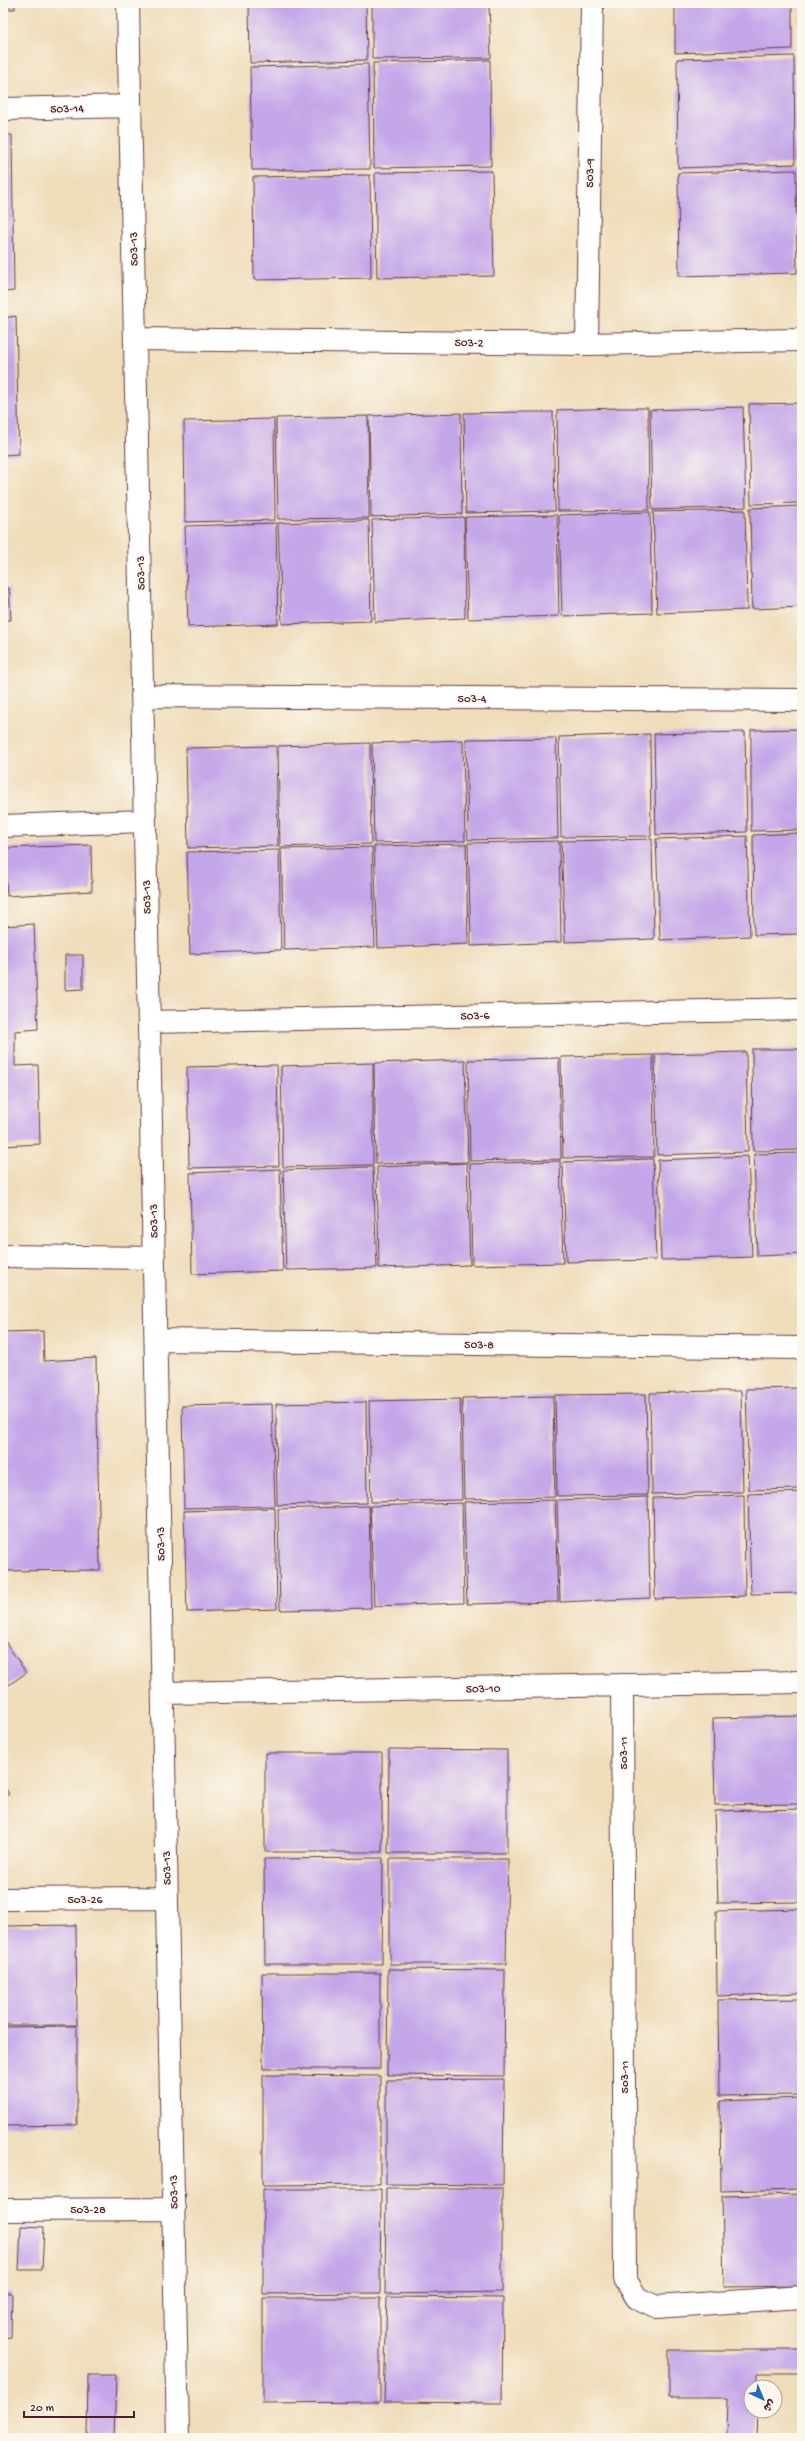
<svg xmlns="http://www.w3.org/2000/svg" width="805" height="2441" viewBox="0 0 805 2441" font-family="'Gochi Hand','Playpen Sans Arabic',sans-serif">
<rect width="100%" height="100%" fill="#fbf7ec"/>
<filter id="ink" filterUnits="userSpaceOnUse"><feTurbulence type="fractalNoise" baseFrequency=".025" numOctaves="2"/><feDisplacementMap in="SourceGraphic" scale="8" xChannelSelector="R" yChannelSelector="G"/><feConvolveMatrix kernelMatrix="1 2 1 2 8 2 1 2 1" color-interpolation-filters="sRGB"/></filter>
<filter id="wash" filterUnits="userSpaceOnUse"><feTurbulence type="fractalNoise" baseFrequency=".012" numOctaves="4" result="noise"/><feDisplacementMap in="SourceGraphic" scale="16" xChannelSelector="R" yChannelSelector="G"/><feGaussianBlur stdDeviation="0.9" result="paint"/><feColorMatrix in="noise" values="0 0 0 0 0 0 0 0 0 0 0 0 0 0 0 0 0 1.4 0 .05"/><feComposite in="paint" operator="in"/></filter>
<g filter="url(#wash)">
<rect width="100%" height="100%" fill="#efddba"/>
<g id="blocks">
<path fill="#c4a7e9" d="M3 3H15V9H3Z
M249 3H366L367 60 250 63Z
M372 3H489L491 58 372 59Z
M675 3H792V49L675 53Z
M800 3H802V55H800Z
M794 56 795 164 678 168 677 59Z
M490 60 491 166 374 168 373 63Z
M799 60H802V154H801Z
M368 64 370 169 252 170 250 67Z
M3 135H12L14 291 3 292Z
M796 170 797 273 679 276 678 173Z
M492 171 494 276 377 278 375 173Z
M370 175 371 278 254 280 253 177Z
M16 316 19 454 3 455V318Z
M802 403V503L751 504 749 404Z
M743 407 746 507 652 510 650 410Z
M618 408H648L649 510 558 511 557 410Z
M525 412H553L555 511 466 513 464 413Z
M461 413 462 514 371 517 369 416Z
M368 416 369 518 278 519 276 418Z
M274 419 275 520 185 522 184 421Z
M802 506V607L752 609 750 508Z
M745 510 747 610 657 613 653 512Z
M650 512 652 613 562 616 559 515Z
M557 515 559 616 468 619 465 517Z
M464 517 465 618 375 622 372 520Z
M369 520 371 621 282 624 278 523Z
M276 523 278 624 188 627 185 526Z
M3 588H9L11 620H3Z
M802 729V830L751 831V730Z
M745 732 747 832 656 835 654 734Z
M650 734 651 836 561 837 559 737Z
M556 738 558 838 468 840 466 739Z
M463 740 465 841 374 843 372 743Z
M370 743 371 844 280 847 278 746Z
M276 746 278 846 188 848 186 748Z
M802 833V934L754 935 753 835Z
M747 836 750 936 660 940 656 839Z
M652 839 654 939 565 942 561 841Z
M559 841 561 942 471 946 468 843Z
M466 844 468 944 378 948 374 846Z
M91 845 92 891 7 896 4 848Z
M372 847 375 947 284 950 281 849Z
M279 850 281 950 190 954 187 852Z
M34 924 38 1029 15 1031V1066L38 1065 40 1144 3 1146V926Z
M65 955H83V989L65 990Z
M752 1049H802V1150L753 1151Z
M746 1052 748 1152 657 1155 655 1054Z
M653 1055 654 1157 563 1158 561 1057Z
M559 1058 561 1159 470 1161 468 1060Z
M465 1060 468 1162 376 1164 374 1063Z
M373 1063V1165L283 1167 281 1066Z
M277 1065 279 1166 189 1168 187 1067Z
M802 1153V1254L757 1256 754 1154Z
M748 1156 752 1257 661 1260 658 1160Z
M653 1159 656 1260 566 1262 563 1162Z
M560 1161 563 1263 472 1265 470 1164Z
M467 1163 470 1265 379 1268 377 1167Z
M373 1167 377 1268 286 1270 283 1170Z
M280 1169 283 1271 192 1274 190 1173Z
M43 1331 44 1361 96 1358 100 1570 3 1571V1332Z
M802 1388V1489L749 1490 746 1389Z
M712 1391H741L743 1492 652 1494 650 1393Z
M646 1394 648 1495 557 1496 555 1395Z
M553 1396 555 1497 464 1499 462 1398Z
M460 1399 462 1500 371 1502 369 1401Z
M366 1402 367 1503 277 1505 276 1404Z
M272 1404 275 1506 184 1508 182 1406Z
M802 1492V1593L751 1594 748 1494Z
M744 1495 745 1596 655 1599 653 1498Z
M648 1497 650 1598 560 1602 557 1500Z
M555 1500 558 1602 467 1604 464 1502Z
M462 1503 464 1603 374 1606 370 1506Z
M369 1506 371 1608 280 1610 278 1509Z
M275 1508 277 1609 187 1612 184 1511Z
M3 1638 26 1673 3 1689Z
M802 1716V1804L715 1805 713 1718Z
M389 1749 507 1750V1853H388Z
M265 1753H382V1852H265Z
M3 1784 9 1794 3 1798Z
M802 1809V1902L718 1903 715 1811Z
M383 1858 382 1964H265L264 1859Z
M390 1859H508L506 1964H390Z
M802 1909V1993L717 1996 716 1911Z
M76 1925 77 2025H3V1926Z
M388 1969 505 1970 504 2076 387 2075Z
M262 1973H380V2069H263Z
M802 1999V2095L719 2096 718 2000Z
M77 2026V2125L3 2126V2027Z
M263 2075 380 2076V2184L263 2185Z
M504 2079 503 2185 386 2184V2080Z
M802 2098V2189L721 2191 720 2101Z
M386 2188H502V2292L385 2294Z
M263 2189H381L380 2293 263 2294Z
M802 2194V2286L724 2287 722 2196Z
M21 2226 44 2227 42 2270H19Z
M3 2293H12L11 2337 3 2338Z
M387 2297 503 2298 502 2403 384 2402Z
M263 2298H380V2402L263 2403Z
M669 2350H802V2373H757V2387H751V2411H757L756 2438H727L728 2398H669Z
M88 2375H116L114 2438H87Z"/>
</g>
</g>
<g filter="url(#ink)">
<use href="#blocks" fill-opacity="0" stroke="#633c40" stroke-width="1"/>
<g fill="none" stroke-linecap="round" stroke-linejoin="round">
<defs>
<path id="minor" d="M128 3 178 2438
M3 109 130 106
M135 339 587 344 802 340
M587 344 592 3
M142 696 802 700
M3 826 145 821
M149 1022 802 1009
M3 1256 154 1258
M156 1340 802 1348
M622 1685 625 2279 637 2298 656 2307 802 2297
M163 1693 802 1682
M3 1899 167 1898
M3 2210 174 2209"/>
</defs>
<use href="#minor" stroke="#633c40" stroke-width="24"/>
<use href="#minor" stroke="#fff" stroke-width="22"/>
</g>
</g>
<g text-anchor="middle" stroke-width="3.5" stroke-linejoin="round" paint-order="stroke">
<g font-size="12" fill="#4a1f2b" stroke="#fbf7ec">
<text transform="translate(67 108) rotate(-1)" y="4">503-14</text>
<text transform="translate(589 173) rotate(-89)" y="4">503-9</text>
<text transform="translate(133 249) rotate(-91)" y="4">503-13</text>
<text transform="translate(469 342) rotate(1)" y="4">503-2</text>
<text transform="translate(140 573) rotate(-91)" y="4">503-13</text>
<text x="472" y="702">503-4</text>
<text transform="translate(146 897) rotate(-91)" y="4">503-13</text>
<text transform="translate(475 1015) rotate(-1)" y="4">503-6</text>
<text transform="translate(153 1221) rotate(-91)" y="4">503-13</text>
<text transform="translate(479 1344) rotate(1)" y="4">503-8</text>
<text transform="translate(160 1544) rotate(-91)" y="4">503-13</text>
<text transform="translate(483 1688) rotate(-1)" y="4">503-10</text>
<text transform="translate(623 1753) rotate(-90)" y="4">503-11</text>
<text transform="translate(166 1868) rotate(-91)" y="4">503-13</text>
<text x="85" y="1903">503-26</text>
<text transform="translate(624 2077) rotate(-90)" y="4">503-11</text>
<text transform="translate(173 2192) rotate(-91)" y="4">503-13</text>
<text x="88" y="2213">503-28</text>
</g>
</g>
<rect width="805" height="2441" fill="none" stroke="#fbf7ec" stroke-width="16"/>
<g transform="translate(763 2399) rotate(136)"><circle r="19" fill="#fbf7ec" stroke="#b4a19f"/>
<path d="M0-3L7 15L0 10L-7 15Z" fill="#1f6fb2"/>
<text y="-6" font-size="11" font-weight="bold" text-anchor="middle" fill="#4a1f2b">ش</text>
</g>
<path d="M24 2411v6h110v-6" fill="none" stroke="#4a1f2b" stroke-width="2"/>
<text x="30" y="2411" font-size="12" fill="#4a1f2b" stroke="#fbf7ec" stroke-width="3" paint-order="stroke">20 m</text>
</svg>
